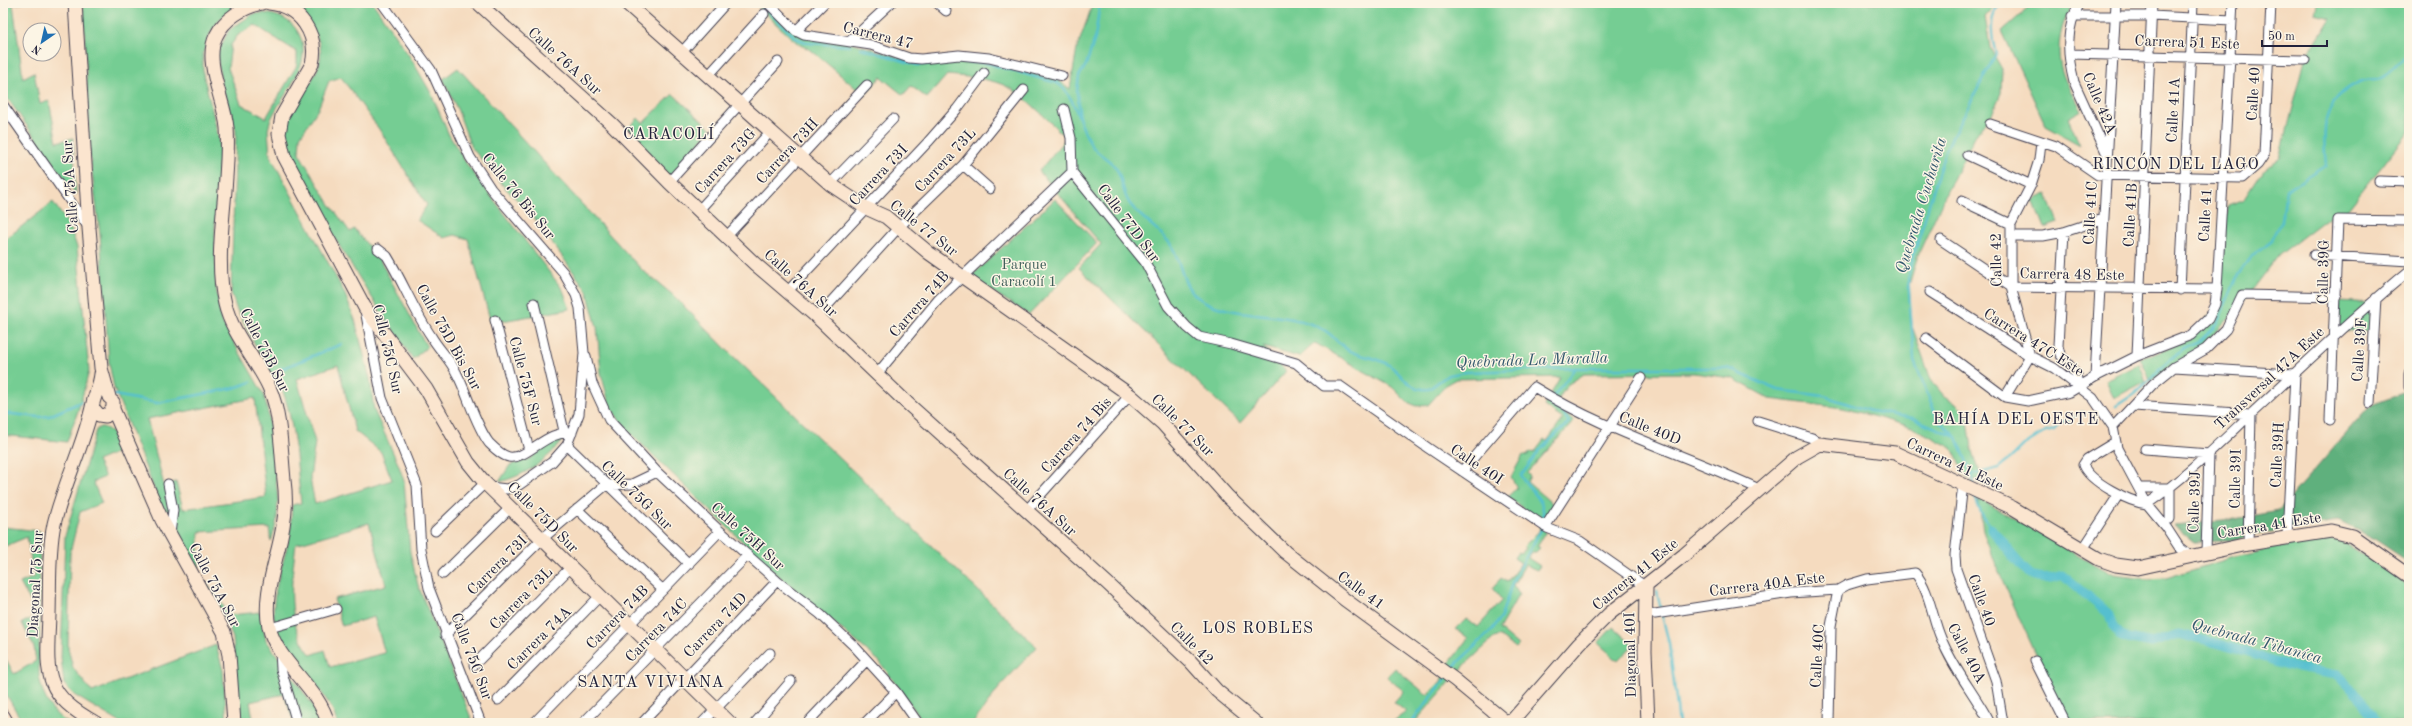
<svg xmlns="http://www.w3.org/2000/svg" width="2412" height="726" viewBox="0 0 2412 726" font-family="'Old Standard TT',serif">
<rect width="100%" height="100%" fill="#fcf5e5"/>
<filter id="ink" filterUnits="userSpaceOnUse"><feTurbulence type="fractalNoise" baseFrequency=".025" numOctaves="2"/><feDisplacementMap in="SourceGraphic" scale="8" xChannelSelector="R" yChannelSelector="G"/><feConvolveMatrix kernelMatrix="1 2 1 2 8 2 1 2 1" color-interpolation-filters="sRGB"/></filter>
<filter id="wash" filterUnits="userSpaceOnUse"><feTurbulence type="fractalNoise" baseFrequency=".012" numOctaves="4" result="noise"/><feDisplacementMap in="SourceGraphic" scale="16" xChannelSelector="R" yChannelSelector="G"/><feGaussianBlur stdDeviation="0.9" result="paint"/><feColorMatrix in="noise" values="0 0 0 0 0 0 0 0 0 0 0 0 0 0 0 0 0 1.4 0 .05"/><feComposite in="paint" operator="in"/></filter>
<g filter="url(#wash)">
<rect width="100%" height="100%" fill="#f5dbbf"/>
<path fill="#74cd93" stroke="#4b7867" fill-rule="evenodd" d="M3 3H23L13 4 23 78 34 72 40 104 49 101 57 142 73 138 76 195 3 92Z
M83 3H233L236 6 220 19 210 34 203 55V73L220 143 215 227 216 287 221 320 264 395 269 418 278 499 277 520 271 542 269 528 199 532V574L230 615 260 612 266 640 314 707 320 723H294L284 694 250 702 254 723H239L233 638 225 619 164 514 114 388 109 363 100 234 90 157ZM255 398 266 497 183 509 176 482 164 485 147 419Z
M282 3H373L412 60 431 93 449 135 468 166 563 290 570 309 491 323 468 239 455 235 444 238 417 220 427 205 379 129 341 77 329 81 318 109 300 137 299 153 329 203 350 232 354 229 373 251H375L427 347 413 359C381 313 352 267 323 219 309 193 289 167 285 137 281 100 335 77 317 37 313 28 291 11 282 3Z
M754 3H765L794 31 857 44 922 64 947 59 984 61 1057 79 1070 89 1077 48 1093 3H1998L1985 17 1990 48 2002 69 2001 93 1992 114 1975 136 1947 191 1918 255 1909 285 1912 326 1931 380 1944 396 1957 404 1967 414 1972 448 1983 483 1966 477 1952 448 1912 427 1843 408 1770 399 1732 378 1694 373 1584 374 1567 385 1555 405 1574 421 1527 473 1530 476 1527 482 1555 506 1544 524 1545 533 1537 546 1540 548 1536 552H1532L1528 558 1540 566 1537 570 1525 565 1513 585 1519 594 1499 629 1518 645 1515 648 1499 636 1494 638 1466 664 1414 723H1391L1406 712 1394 702 1404 691 1387 677 1395 668 1427 695 1441 681 1445 669 1468 638 1456 629 1466 619 1478 627 1502 600 1492 588 1501 578 1507 582 1521 563 1514 558 1518 552 1520 553 1526 549 1524 546 1539 531 1541 521 1507 497 1517 488 1511 477 1523 455 1527 456 1530 452 1534 453 1544 440 1547 441 1563 419 1544 406 1560 377 1456 379 1447 384 1428 405 1417 406 1407 402 1392 387 1315 343 1299 357 1263 347 1286 371 1240 423 1079 268 1101 244 1039 171 1066 138C1052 124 1027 98 1010 88 992 78 967 77 947 75L927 98 911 86 903 95 881 77 864 95 811 50 800 45 787 34Z
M2034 3H2074C2061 21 2055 49 2062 71 2066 85 2075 98 2082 110L2068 118 2080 145 2046 126 2002 31Z
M2317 3H2409V132L2345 213H2334L2279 255 2247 297 2204 345 2151 381 2140 359 2187 340 2218 306 2228 205 2244 199 2260 174 2280 158 2305 60 2331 18 2315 14Z
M264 13C279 15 292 20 299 34 315 64 282 94 270 121L268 130 270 155 344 292 355 320 370 379 374 410 399 466 404 481 410 552 418 585 473 723H337C329 687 279 656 274 619 271 594 283 566 288 542 291 530 291 518 292 505L301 503C296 461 295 415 277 377L273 379 236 308 231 292 236 131 221 84 217 54 229 30 253 14ZM255 25 297 52V65L266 118 241 104 228 68 231 45 238 35ZM338 365 355 431 381 452 392 480 315 504 310 478 315 442 297 379ZM369 523 386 585 334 599 342 626 374 617 385 653 330 667 325 650 311 655C285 624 291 581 296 544Z
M458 68 641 269 673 295 732 355 1037 647 1002 684 973 723H924L879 661 774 572 626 429 610 407 601 373 597 327 587 291 530 212 507 190 471 147 458 111 443 79Z
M673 94 711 129 669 178 624 132 638 118 643 123Z
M2047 194 2058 223 2044 228 2033 200Z
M1055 199 1097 243 1029 315 970 277Z
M53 202 70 227 77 247 89 371 80 405 67 442 3 435V241Z
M2340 301 2372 303 2369 332 2340 330Z
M2139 364 2146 381 2114 398 2106 380Z
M100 427C113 427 116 441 120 451L97 461 105 477 93 482 102 503 80 512 70 553 68 648 73 668 92 692 216 645 223 670 227 723H121L74 695 64 684 61 658 65 536 96 430Z
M566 435C550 459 527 475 499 482L510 465 531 458 549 439Z
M1978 498 2114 575 2145 579 2166 578 2231 558 2296 543 2338 539 2374 561 2409 587V723H2072L2052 690 1996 566 1983 530Z
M3 527 40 531 39 676C43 697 50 712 68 723H23L3 689V654L14 674 36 661 34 647 22 623 38 615 20 583 34 577 27 537 3 547Z
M1613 627 1633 645 1618 661 1598 643Z"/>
<path fill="#5fb07d" stroke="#40695c" d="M2409 391V562L2373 538 2338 521 2290 528 2227 541 2194 542 2173 525 2223 521 2279 511 2371 405Z"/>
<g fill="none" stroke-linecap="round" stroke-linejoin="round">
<path stroke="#54bfcf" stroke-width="2.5" d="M760 3 796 38 808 43 850 46
M861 48 917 65 948 61 986 63 1057 83C1076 95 1079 127 1092 146 1098 155 1110 159 1116 168 1123 179 1122 193 1130 204 1142 220 1160 229 1171 245 1181 260 1181 284 1196 296 1228 321 1285 308 1324 330 1333 335 1338 344 1347 349 1360 358 1376 356 1389 365 1402 374 1411 392 1429 389L1448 375 1466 372 1575 368H1727L1778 390 1824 396 1870 411 1912 418 1957 437 1972 475 1974 485
M1080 120 1077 91 1079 76 1086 65 1095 38 1100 3
M281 369 342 344
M114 395 157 403 234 388 251 382
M1554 396 1575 368
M2116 406 2134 394 2184 348 2200 341 2216 325 2238 275 2251 256 2271 242 2282 221 2286 190 2326 165C2322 129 2322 98 2360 82 2367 79 2378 80 2384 76 2393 71 2401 59 2409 53
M3 413 39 417 49 416 81 402
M1955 435 1938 420 1914 361 1908 275 1945 151 1996 54C1991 37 1988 17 2000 3
M1972 475 1998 468 2011 458 2024 445 2045 432 2055 430 2062 422 2083 412
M1974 494 1981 513 1991 528
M1543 523C1547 498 1531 494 1521 476L1539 451 1569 422 1563 413 1550 404 1552 400
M1657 591 1661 610
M1662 615 1669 643 1679 723
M1449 671 1492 630 1501 617 1513 580 1542 528
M1411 723 1446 678"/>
<path stroke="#54bfcf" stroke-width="9" d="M1991 528C2000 539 2023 571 2034 577 2043 580 2054 578 2062 575L2109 614 2113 627 2123 637 2152 643 2178 634 2220 644 2297 668 2338 675 2363 701 2377 723"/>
</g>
</g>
<g filter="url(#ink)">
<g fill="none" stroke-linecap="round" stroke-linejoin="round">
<defs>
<path id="street" d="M382 3 431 70 470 157 491 189 563 272 576 295 580 308 584 353 579 414 567 445 552 462 519 485 507 489 489 487
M768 3 796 31 804 35 871 45 909 58 921 59 959 55 989 58 1062 76
M937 3 946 11
M2080 3C2065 28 2067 55 2074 82L2106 152
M2072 16H2151L2232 20
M796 31 824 3
M851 40 891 3
M681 53 726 3
M2069 54 2305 60
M707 77 764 14
M3 105 89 228
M1064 109 1071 138 1072 172 1145 262 1168 306 1187 327 1199 337 1231 344 1296 363 1324 386H1340L1428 448 1547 528 1580 541 1646 587
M1990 124 2056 146 2098 175 2242 178 2258 164 2264 155 2271 3
M1967 155 2031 185
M963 165 990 189
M2379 181 2409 182
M669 182 778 62
M830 184 893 119
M1962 201 2011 224
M699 210 771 131
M2064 232 2058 346 2060 354 2077 375 2080 388
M727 236 867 85
M2011 236H2043L2064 232 2103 219
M1941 240 2011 287 2217 289
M378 249 387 256C403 282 414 311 431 336 439 350 450 359 457 374 468 395 475 424 489 443 494 448 502 456 509 457 527 460 547 429 572 433
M2314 255 2409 261
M2180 290 2193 3
M787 292 928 142 957 109 984 73
M1930 292 2030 356 2054 368 2093 398 2113 427 2117 448 2147 504 2166 527 2179 547 2190 556
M534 303 564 431
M365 310 382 398 417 485 421 549 429 588 481 723
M817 317 899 227 963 165 1024 90
M495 320 529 450
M1926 338 2005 397 2028 401 2070 392 2095 377 2137 356 2191 335 2208 319 2215 304 2217 289 2233 3
M586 356 592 383 609 420 657 472 720 531 777 581 820 614 855 647 896 692 918 723
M2137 356 2152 3
M2174 367 2295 374 2287 537
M877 374 938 300 1072 172
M2409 374V387
M2095 377 2116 3
M2005 397 2030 356 2011 287V224L2031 185 2039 160 2041 142
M2370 403 2376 298
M2134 406 2251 414 2248 544
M2330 420 2338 220 2409 221
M1758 421 1812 438 1820 444
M2113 427 2153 384 2174 367 2206 349 2226 329 2242 295 2336 297
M2115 442 2087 459 2083 465C2090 482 2129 502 2147 504 2185 478 2217 446 2251 414 2303 366 2354 316 2409 271
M567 445 689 564
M2145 449 2209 454 2206 552
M1462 471 1534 387C1605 431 1684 454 1759 489
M168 484 173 510 170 534
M1963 484 1955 555 1956 569 1996 681 2003 723
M2139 488H2170V519
M577 509 663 590
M1026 511 1130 395
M1545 527 1641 378
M435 531 485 483
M2083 549 2119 494
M443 574 511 507
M1645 613 1655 614 1791 593 1838 590 1847 585 1867 579 1915 573C1930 590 1932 618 1941 638 1953 669 1975 694 1990 723
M270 628 336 609
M445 635 542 539 606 485 632 484 657 472
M280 651 281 669 297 723
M2035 661 2066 723
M474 665 571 567
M498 700 600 596
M534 723 720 531
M583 723 748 555
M642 723 777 581
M702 723 770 653
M755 723 791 681
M807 723 867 660
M865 723 896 692
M1829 723 1831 626 1838 590"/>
<path id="secondary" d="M75 3 89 228 101 368 109 397
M262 3C243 7 224 19 216 36 203 62 225 101 227 128 231 183 212 252 225 304 232 334 256 359 269 387 281 414 281 450 284 480 286 495 286 511 283 526 278 558 262 594 269 627 278 664 318 686 328 723
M269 3C300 6 319 35 312 64L282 116 279 134 284 156 365 308 426 389 468 462 485 483 730 723
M478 3 612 124 669 182 755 264 817 317 907 403 1107 583 1191 662 1217 691 1256 723
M626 3 830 184 866 208 886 217 929 253 1130 395 1162 423 1228 497 1285 552 1344 599 1455 680 1507 723
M92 407 99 415 106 416 113 409V402
M113 409 162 520 224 632 229 655 234 723
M1646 587 1645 651 1648 723
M3 716 7 723
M96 723C41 693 47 672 49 615 50 585 48 553 54 524 64 483 84 445 93 403 95 394 100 385 101 374
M1510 723 1579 644 1609 614 1684 555 1797 457 1820 444 1895 453 2013 508 2099 559 2116 565 2138 568 2248 544 2331 531 2352 536 2409 576"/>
</defs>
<use href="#street" stroke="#423e4f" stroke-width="11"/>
<use href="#secondary" stroke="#423e4f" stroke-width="15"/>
<use href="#street" stroke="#fff" stroke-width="9"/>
<use href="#secondary" stroke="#fbe5cf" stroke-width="13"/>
</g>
</g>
<g text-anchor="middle" stroke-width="3" stroke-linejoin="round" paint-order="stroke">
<g font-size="15" fill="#22223b" stroke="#fcf5e5">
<text transform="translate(878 35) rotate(14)" y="5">Carrera 47</text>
<text transform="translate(2187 42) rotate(2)" y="5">Carrera 51 Este</text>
<text transform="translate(565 61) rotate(42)" y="5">Calle 76A Sur</text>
<text transform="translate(2253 94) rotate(-87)" y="5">Calle 40</text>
<text transform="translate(2100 103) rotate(67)" y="5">Calle 42A</text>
<text transform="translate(2173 110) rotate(-87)" y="5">Calle 41A</text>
<text transform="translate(787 151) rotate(-47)" y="5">Carrera 73H</text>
<text transform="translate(945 160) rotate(-47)" y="5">Carrera 73L</text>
<text transform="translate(725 161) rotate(-48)" y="5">Carrera 73G</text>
<text transform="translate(878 175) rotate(-47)" y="5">Carrera 73I</text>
<text transform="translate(70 187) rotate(-94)" y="5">Calle 75A Sur</text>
<text transform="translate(519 196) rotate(51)" y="5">Calle 76 Bis Sur</text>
<text transform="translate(2090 213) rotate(-87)" y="5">Calle 41C</text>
<text transform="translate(2130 215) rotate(-87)" y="5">Calle 41B</text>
<text transform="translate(2205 215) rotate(-87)" y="5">Calle 41</text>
<text transform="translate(1129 223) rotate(53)" y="5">Calle 77D Sur</text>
<text transform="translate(924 228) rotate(38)" y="5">Calle 77 Sur</text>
<text transform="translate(1996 260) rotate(-91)" y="5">Calle 42</text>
<text transform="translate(2323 272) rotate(-89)" y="5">Calle 39G</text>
<text transform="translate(2072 274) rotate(1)" y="5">Carrera 48 Este</text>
<text transform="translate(801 283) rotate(42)" y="5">Calle 76A Sur</text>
<text transform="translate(919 304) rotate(-49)" y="5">Carrera 74B</text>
<text transform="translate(449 337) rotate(61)" y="5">Calle 75D Bis Sur</text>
<text transform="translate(2034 342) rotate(32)" y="5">Carrera 47C Este</text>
<text transform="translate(388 349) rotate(77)" y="5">Calle 75C Sur</text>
<text transform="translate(265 350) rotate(63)" y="5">Calle 75B Sur</text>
<text transform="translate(2359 350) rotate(-86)" y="5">Calle 39F</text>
<text transform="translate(2269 378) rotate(-43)" y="5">Transversal 47A Este</text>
<text transform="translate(526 381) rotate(75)" y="5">Calle 75F Sur</text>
<text transform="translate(1183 425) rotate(45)" y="5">Calle 77 Sur</text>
<text transform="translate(1650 428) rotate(22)" y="5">Calle 40D</text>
<text transform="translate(1076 435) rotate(-48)" y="5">Carrera 74 Bis</text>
<text transform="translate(2277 455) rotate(-87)" y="5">Calle 39H</text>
<text transform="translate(1477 464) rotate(34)" y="5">Calle 40I</text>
<text transform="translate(1955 464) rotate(25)" y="5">Carrera 41 Este</text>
<text transform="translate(2235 479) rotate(-89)" y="5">Calle 39I</text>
<text transform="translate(637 495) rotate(44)" y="5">Calle 75G Sur</text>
<text transform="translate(1040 502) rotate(42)" y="5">Calle 76A Sur</text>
<text transform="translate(2194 502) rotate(-88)" y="5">Calle 39J</text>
<text transform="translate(543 517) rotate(45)" y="5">Calle 75D Sur</text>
<text transform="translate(2269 525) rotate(-9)" y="5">Carrera 41 Este</text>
<text transform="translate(748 536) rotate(42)" y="5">Calle 75H Sur</text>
<text transform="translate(497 565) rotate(-45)" y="5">Carrera 73I</text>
<text transform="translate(1635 574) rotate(-39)" y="5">Carrera 41 Este</text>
<text transform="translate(35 584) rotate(-87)" y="5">Diagonal 75 Sur</text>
<text transform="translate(1767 584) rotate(-7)" y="5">Carrera 40A Este</text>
<text transform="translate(215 585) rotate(62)" y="5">Calle 75A Sur</text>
<text transform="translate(1361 590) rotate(36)" y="5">Calle 41</text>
<text transform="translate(521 598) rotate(-45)" y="5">Carrera 73L</text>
<text transform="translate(1982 600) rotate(70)" y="5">Calle 40</text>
<text transform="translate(617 617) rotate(-46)" y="5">Carrera 74B</text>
<text transform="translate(715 625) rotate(-46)" y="5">Carrera 74D</text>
<text transform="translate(656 630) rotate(-46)" y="5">Carrera 74C</text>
<text transform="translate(539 638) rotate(-45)" y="5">Carrera 74A</text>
<text transform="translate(1192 643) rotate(45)" y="5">Calle 42</text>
<text transform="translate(1967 653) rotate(62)" y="5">Calle 40A</text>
<text transform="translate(1630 655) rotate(-91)" y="5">Diagonal 40I</text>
<text transform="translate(472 656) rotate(69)" y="5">Calle 75C Sur</text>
<text transform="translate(1817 656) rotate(-87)" y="5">Calle 40C</text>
</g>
<g font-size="15" fill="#3f5e5a" stroke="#fcf5e5">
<text x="1024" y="269">Parque<tspan x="1024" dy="17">Caracolí 1</tspan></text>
</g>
<g font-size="16" letter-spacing="1" fill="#22223b" stroke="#fcf5e5">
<text x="669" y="139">CARACOLÍ</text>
<text x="2176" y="169">RINCÓN DEL LAGO</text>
<text x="2016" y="424">BAHÍA DEL OESTE</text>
<text x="1258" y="633">LOS ROBLES</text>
<text x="651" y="687">SANTA VIVIANA</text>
</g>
<g font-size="16" font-style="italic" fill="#34596f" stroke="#fcf5e5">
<text transform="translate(1920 205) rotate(-73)" y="6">Quebrada Cucharita</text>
<text transform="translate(1532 359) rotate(-2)" y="6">Quebrada La Muralla</text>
<text transform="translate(2257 640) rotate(15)" y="6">Quebrada Tibaníca</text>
</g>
</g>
<rect width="2412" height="726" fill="none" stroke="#fcf5e5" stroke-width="16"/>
<g transform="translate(42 42) rotate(214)"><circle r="19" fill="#fcf5e5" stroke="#a5a1a1"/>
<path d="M0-3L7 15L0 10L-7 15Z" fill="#1f6fb2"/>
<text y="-6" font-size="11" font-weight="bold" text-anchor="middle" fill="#22223b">N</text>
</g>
<path d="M2262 40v6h65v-6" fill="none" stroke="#22223b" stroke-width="2"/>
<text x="2268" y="40" font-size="12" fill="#22223b" stroke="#fcf5e5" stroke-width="3" paint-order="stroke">50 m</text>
</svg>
